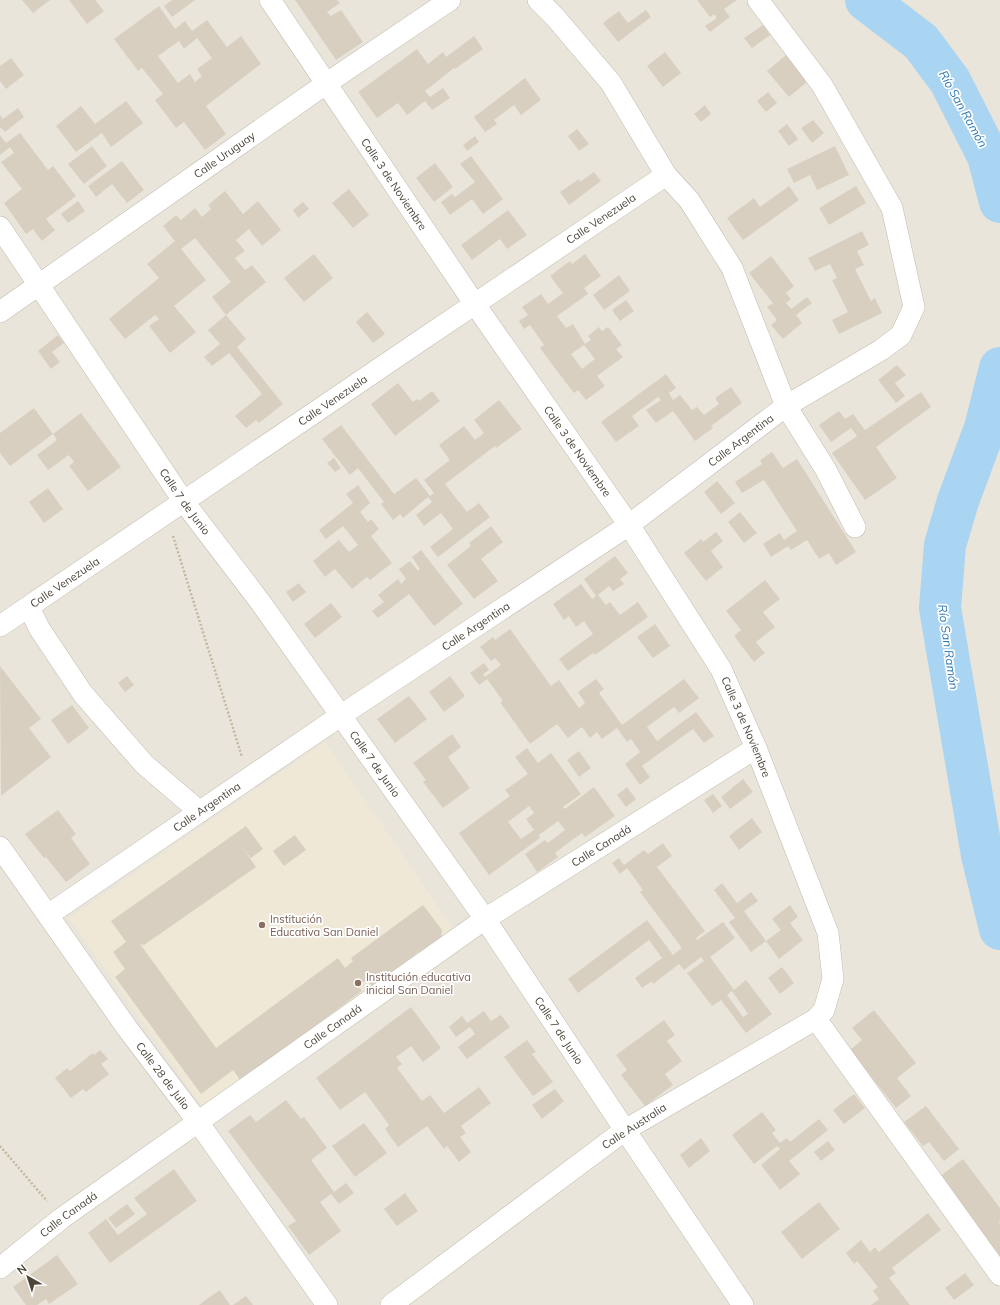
<svg xmlns="http://www.w3.org/2000/svg" width="1000" height="1305" viewBox="0 0 1000 1305" font-family="Mulish,sans-serif">
<rect width="100%" height="100%" fill="#f6f3ec"/>
<path fill="#eae5da" d="M0 0H1000V1305H0Z"/>
<path fill="#efe8d6" d="M325 742 455 931 204 1109 69 918Z"/>
<g fill="none" stroke-linecap="round" stroke-linejoin="round">
<path stroke="#a9d4f2" stroke-width="42" d="M866 0 921 42 950 81 988 156 1000 202
M1000 368 985 428 958 501 945 545 940 608 982 855 1000 929"/>
</g>
<path fill="#d8cfc1" fill-rule="evenodd" d="M22 0H50L33 13Z
M69 0H95L104 11 87 24Z
M172 0H195L172 17 164 6Z
M295 0H337L340 3 327 12 331 16 341 10 363 42 336 60Z
M697 0H737L724 9 730 17 710 32 705 26 717 18 714 14 710 17Z
M159 6 175 29 185 21 192 31 207 20 227 47 241 36 261 64 206 106 226 134 205 150 184 122 176 128 155 100 163 94 142 68 138 71 114 39ZM197 38 212 58 197 69 202 76 195 82 190 74 178 83 158 56 179 41 184 49Z
M646 10 651 17 618 42 603 23 619 11 628 23Z
M763 25 770 35 752 48 744 38Z
M474 36 483 49 455 69 454 68 425 91 430 97 443 88 450 98 432 110 425 101 407 115 398 103 377 118 358 92 417 49 428 64 443 52 446 57Z
M665 52 681 73 663 87 647 66Z
M786 55 807 82 789 97 767 71Z
M11 58 24 75 6 89 0 81V66Z
M525 78 541 100 521 115 514 105 494 120 497 124 485 132 474 117Z
M768 92 777 103 766 112 757 101Z
M126 101 143 123 111 147 102 133 76 152 56 126 81 106 95 124Z
M705 105 711 114 701 122 694 114Z
M18 108 24 117 5 132 0 127V115L3 119Z
M813 120 824 133 812 143 801 128Z
M787 124 798 139 789 146 778 131Z
M577 129 589 144 579 151 568 136Z
M20 133 48 170 53 166 76 196 46 219 55 230 42 241 33 229 26 234 4 203 22 189 1 162 14 153 10 147 0 155V135L6 143Z
M475 136 479 142 467 151 463 145Z
M92 146 107 166 84 184 68 164Z
M835 146 849 175 817 190 810 175 794 183 787 169Z
M471 156 503 199 483 214 472 199 450 215 441 202 452 194 455 197 475 182 460 164Z
M122 161 144 190 127 203 112 184 96 197 88 186Z
M435 163 453 187 434 202 416 178Z
M594 172 601 181 569 205 560 192 579 179 580 182Z
M789 186 799 200 743 240 727 218 754 198 760 207Z
M856 186 866 203 829 225 819 208Z
M349 189 369 215 353 228 332 203Z
M225 191 243 214 258 201 281 230 262 246 249 229 236 240 245 251 235 258 245 270 252 265 266 282 226 315 212 297 231 282 195 238 181 249 206 280 174 306 196 332 170 353 149 326 159 319 155 315 125 339 109 319 159 278 147 264 175 241 163 226 176 215 181 220 195 208 202 217 211 209 208 205Z
M78 201 85 211 68 223 61 214Z
M303 202 309 209 298 218 293 210Z
M508 210 527 235 507 249 500 239 472 260 461 245Z
M862 231 869 245 857 251 864 265 855 269 871 301 875 298 882 313 839 334 832 320 848 312 832 280 837 278 830 264 815 271 808 258Z
M314 254 333 278 304 302 284 278Z
M585 254 601 276 584 288 588 294 557 316 566 328 573 324 585 344 591 340 588 336 599 327 602 331 608 327 622 345 616 349 623 357 597 376 605 386 586 400 578 390 574 393 554 367 540 348 544 345 530 325 524 329 519 321 528 315 522 307 541 294 548 304 563 293 550 276 570 261 572 264ZM584 345 595 359 582 369 571 354Z
M771 256 794 286 786 293 791 299 786 303 791 309 807 297 812 303 796 315 802 323 783 339 771 325 777 320 767 307 773 303 749 273Z
M619 275 630 291 604 310 593 295Z
M626 300 634 311 620 321 612 310Z
M367 312 385 334 373 343 356 322Z
M226 315 246 339 237 347 283 404 259 423 256 420 246 428 235 416 262 394 229 353 212 366 204 357 220 344 208 330Z
M58 335 64 343 52 352 60 362 51 369 38 351Z
M897 365 906 375 895 383 905 396 896 403 878 380Z
M666 374 676 388 669 393 673 400 680 395 692 410 697 407 704 415 719 404 715 398 731 387 742 403 711 426 713 428 695 441 673 411 656 423 646 410 661 400 658 397 632 416 639 426 616 442 601 422Z
M398 383 413 402 417 399 419 401 432 391 440 401 395 436 371 404Z
M921 392 931 407 876 447 897 478 865 500 832 453 857 436 851 428 831 442 819 425 839 411 845 419 853 414 865 430Z
M499 400 522 429 496 448 495 446 445 484 467 512 479 503 490 517 438 557 430 547 453 529 441 513 424 526 416 515 432 502 428 497 403 518 400 514 393 520 381 504 384 502 358 468 350 475 322 439 341 425 394 494 416 478 430 496 434 493 424 480 450 460 439 445 464 426 475 440 484 433 474 420Z
M34 408 53 434 10 466 0 453V433Z
M81 413 121 467 88 491 69 466 74 462 69 455 48 470 37 455 57 440 53 434Z
M772 452 783 468 797 459 856 552 836 565 829 553 819 559 807 540 791 550 788 546 771 557 763 544 780 533 784 540 797 531 764 480 742 493 735 482 762 464 760 460Z
M334 458 341 468 335 472 327 463Z
M717 481 735 503 721 514 704 492Z
M358 485 370 503 360 512 368 522 371 519 379 529 371 536 392 563 370 580 367 577 352 589 335 569 325 577 313 561 339 540 349 552 358 545 343 526 326 539 319 530 353 503 346 494Z
M48 488 63 509 44 523 29 502Z
M740 512 757 533 744 543 728 522Z
M491 526 503 542 481 559 498 581 474 599 447 565 471 546 469 543Z
M716 532 723 541 711 551 723 567 706 581 684 553 701 539 703 542Z
M421 550 463 604 434 626 409 594 378 618 372 611 384 602 378 595 398 579 401 584 406 579 399 569 410 561 418 571 420 569 412 557Z
M615 556 628 573 620 579 624 584 613 591 609 586 598 595 606 605 610 602 620 615 638 602 648 617 595 655 593 653 568 671 559 659 593 634 584 621 576 627 569 616 564 620 553 604 581 584 592 599 596 596 584 579Z
M765 580 780 599 763 612 775 627 756 642 765 653 754 662 734 636 741 630 726 611Z
M299 583 306 592 293 602 286 592Z
M331 603 342 617 315 638 304 624Z
M655 624 670 646 653 658 637 637Z
M510 629 551 686 559 680 579 708 585 703 578 692 596 679 604 689 599 693 622 725 684 679 699 698 679 713 674 707 647 727 657 741 696 712 714 736 704 743 693 729 642 766 650 777 640 785 625 764 640 752 631 739 627 742 617 728 602 739 597 732 590 738 582 727 568 738 557 724 530 744 500 702 503 701 487 679 479 685 470 673 484 663 489 670 483 674 485 677 501 665 495 658 491 661 480 647 493 637 495 640Z
M0 666 41 719 29 728 51 757 1 796Z
M127 676 134 685 125 692 118 683Z
M450 676 465 696 444 712 429 692Z
M409 696 427 719 395 743 377 719Z
M72 705 89 728 68 744 51 720Z
M452 734 461 747 448 757 470 788 443 808 423 782 426 780 413 763Z
M527 748 538 763 551 753 581 794 563 807 565 809 594 787 615 816 585 837 582 833 572 840 555 853 558 857 537 872 525 854 545 840 548 843 565 830 558 821 539 835 540 838 489 875 459 833 510 796 505 790 528 774 515 757ZM529 806 534 813 526 819 534 830 521 839 508 822Z
M579 751 591 768 579 777 567 760Z
M743 779 753 792 730 809 721 797Z
M627 787 636 799 626 807 617 795Z
M713 794 722 806 713 813 704 800Z
M58 810 76 834 71 838 90 864 66 882 46 857 44 858 25 834Z
M752 818 762 832 739 850 729 836Z
M246 826 263 849 251 858 243 848 256 867 144 945 140 944 216 1048 338 958 345 968 353 961 351 958 423 905 442 930 441 939 421 953 420 951 372 986 367 980 358 986 362 991 241 1081 233 1070 201 1094 115 977 125 969 113 952 126 942 111 921Z
M295 835 306 850 284 866 273 851Z
M663 843 672 856 657 867 705 931 696 938 697 940 723 922 735 938 710 957 734 990 746 980 772 1014 746 1033 721 1000 712 1006 687 973 704 961 701 957 684 970 679 964 653 984 652 981 642 988 635 978 662 958 649 940 578 993 568 979 647 920 673 955 682 948 640 892 643 890 627 868 620 874 612 863 619 858 624 865 644 850 648 854ZM732 991 748 1014 743 1017 727 995Z
M722 883 737 903 751 892 758 901 744 911 766 941 751 952 729 922 735 918 714 890Z
M790 905 798 917 790 923 803 940 779 959 766 941 781 930 772 919Z
M782 967 794 983 780 994 768 978Z
M411 1007 441 1048 423 1062 411 1046 396 1057 402 1064 397 1068 422 1101 430 1095 444 1113 479 1087 491 1103 461 1126 466 1133 460 1137 471 1152 459 1162 447 1146 444 1149 427 1126 398 1147 385 1129 389 1125 365 1092 340 1110 316 1078Z
M874 1010 916 1063 897 1078 911 1096 896 1108 850 1050 862 1040 852 1028Z
M484 1011 491 1021 501 1015 510 1027 467 1059 458 1047 475 1034 470 1027 456 1037 449 1027 462 1016 467 1023Z
M664 1020 675 1035 667 1041 682 1061 665 1074 673 1085 645 1106 621 1075 627 1070 616 1055Z
M527 1040 536 1052 532 1054 553 1082 533 1096 504 1057Z
M100 1050 108 1059 101 1064 109 1074 86 1092 83 1089 71 1098 55 1078 67 1068 70 1071 93 1053 94 1055Z
M555 1089 564 1101 542 1119 532 1105Z
M854 1094 865 1108 844 1124 833 1110Z
M286 1100 301 1119 304 1117 327 1148 311 1160 334 1192 346 1183 354 1193 339 1204 331 1194 320 1202 341 1231 309 1255 288 1226 296 1221 228 1131 250 1115 256 1122Z
M926 1106 959 1149 944 1161 929 1142 923 1146 904 1122Z
M762 1112 776 1130 772 1133 780 1143 787 1138 790 1142 819 1119 828 1130 789 1161 800 1174 780 1190 761 1165 780 1149 777 1146 754 1164 732 1135Z
M364 1123 387 1153 355 1177 332 1146Z
M701 1138 710 1151 689 1168 680 1155Z
M828 1141 835 1150 821 1161 814 1152Z
M963 1159 1000 1208V1221L999 1222 1000 1224V1257L939 1177Z
M174 1169 197 1201 110 1263 88 1233 106 1219 118 1235 147 1214 134 1198Z
M405 1193 418 1211 397 1226 384 1209Z
M819 1202 840 1229 802 1259 781 1232Z
M127 1204 135 1214 116 1228 108 1218Z
M928 1213 941 1230 892 1268 896 1273 889 1278 910 1305H871L879 1299 873 1291 878 1287 857 1261 854 1264 846 1253 861 1240 870 1252 875 1247 879 1252Z
M57 1255 78 1284 49 1304 46 1299 37 1305H26L13 1287Z
M965 1273 974 1285 954 1300 945 1288Z
M220 1290 230 1305H199L204 1301Z
M246 1296 253 1305H233Z"/>
<g fill="none" stroke-linecap="round" stroke-linejoin="round">
<defs>
<g id="minor">
<path id="s1" d="M270 0 474 303 629 525 721 669 756 748 828 933 833 979 824 1010 816 1019 625 1130 391 1305"/>
<path d="M538 0 555 17 611 83 666 175 689 200 732 268 786 406 826 470 855 527"/>
<path id="s2" d="M0 227 184 502 261 603 485 919 625 1130 743 1305"/>
<path id="s3" d="M0 312 327 83 450 0"/>
<path d="M29 607 39 628 83 694 144 764 200 812"/>
<path id="s4" d="M0 626C223 476 443 324 666 175"/>
<path id="s5" d="M0 847 127 1028 198 1122 327 1305"/>
<path id="s6" d="M48 915 340 716 629 525 786 406 881 350 901 335 914 307 892 208 822 85 758 0"/>
<path d="M816 1019 1000 1275"/>
<path id="s7" d="M0 1268 62 1218 485 919 756 748"/>
</g>
</defs>
<use href="#minor" stroke="#c2bbae" stroke-width="22"/>
<path stroke="#c4b79f" stroke-width="2.5" stroke-dasharray="2 2" stroke-linecap="butt" d="M173 536 242 757
M0 1146 47 1201"/>
<use href="#minor" stroke="#fff" stroke-width="21"/>
</g>
<g fill="#8d6e63" stroke="#fff" stroke-width="1.5">
<circle cx="262" cy="925" r="4"/>
<circle cx="358" cy="983" r="4"/>
</g>
<g text-anchor="middle" stroke-width="3.5" stroke-linejoin="round" paint-order="stroke">
<g font-size="11" fill="#4b4439" stroke="#fff">
<text dy="4" stroke="none"><textPath href="#s3" startOffset="274">Calle Uruguay</textPath></text>
<text dy="4" stroke="none"><textPath href="#s1" startOffset="222">Calle 3 de Noviembre</textPath></text>
<text dy="4" stroke="none"><textPath href="#s4" startOffset="726">Calle Venezuela</textPath></text>
<text dy="4" stroke="none"><textPath href="#s4" startOffset="402">Calle Venezuela</textPath></text>
<text dy="4" stroke="none"><textPath href="#s6" startOffset="840">Calle Argentina</textPath></text>
<text dy="4" stroke="none"><textPath href="#s1" startOffset="546">Calle 3 de Noviembre</textPath></text>
<text dy="4" stroke="none"><textPath href="#s2" startOffset="331">Calle 7 de Junio</textPath></text>
<text dy="4" stroke="none"><textPath href="#s4" startOffset="78">Calle Venezuela</textPath></text>
<text dy="4" stroke="none"><textPath href="#s6" startOffset="516">Calle Argentina</textPath></text>
<text dy="4" stroke="none"><textPath href="#s1" startOffset="870">Calle 3 de Noviembre</textPath></text>
<text dy="4" stroke="none"><textPath href="#s2" startOffset="655">Calle 7 de Junio</textPath></text>
<text dy="4" stroke="none"><textPath href="#s6" startOffset="192">Calle Argentina</textPath></text>
<text dy="4" stroke="none"><textPath href="#s7" startOffset="735">Calle Canadá</textPath></text>
<text dy="4" stroke="none"><textPath href="#s7" startOffset="411">Calle Canadá</textPath></text>
<text dy="4" stroke="none"><textPath href="#s2" startOffset="979">Calle 7 de Junio</textPath></text>
<text dy="4" stroke="none"><textPath href="#s5" startOffset="281">Calle 28 de Julio</textPath></text>
<text transform="translate(634 1126) rotate(-33)" y="4">Calle Australia</text>
<text dy="4" stroke="none"><textPath href="#s7" startOffset="87">Calle Canadá</textPath></text>
</g>
<g font-size="11" fill="#785e54" stroke="#fff" text-anchor="start">
<text x="270" y="923">Institución<tspan x="270" dy="13">Educativa San Daniel</tspan></text>
<text x="366" y="981">Institución educativa<tspan x="366" dy="13">inicial San Daniel</tspan></text>
</g>
<g font-size="12" font-style="italic" fill="#2e7ab2" stroke="#fff">
<text transform="translate(963 109) rotate(61)" y="4">Río San Ramón</text>
<text transform="translate(948 647) rotate(82)" y="4">Río San Ramón</text>
</g>
</g>
<g transform="translate(28 1277) rotate(321)" stroke="#ffffff" stroke-width="3" paint-order="stroke">
<path d="M0-3L7 15L0 10L-7 15Z" fill="#4b4439"/>
<text y="-6" font-size="11" font-weight="bold" text-anchor="middle" fill="#4b4439">N</text>
</g>
</svg>
